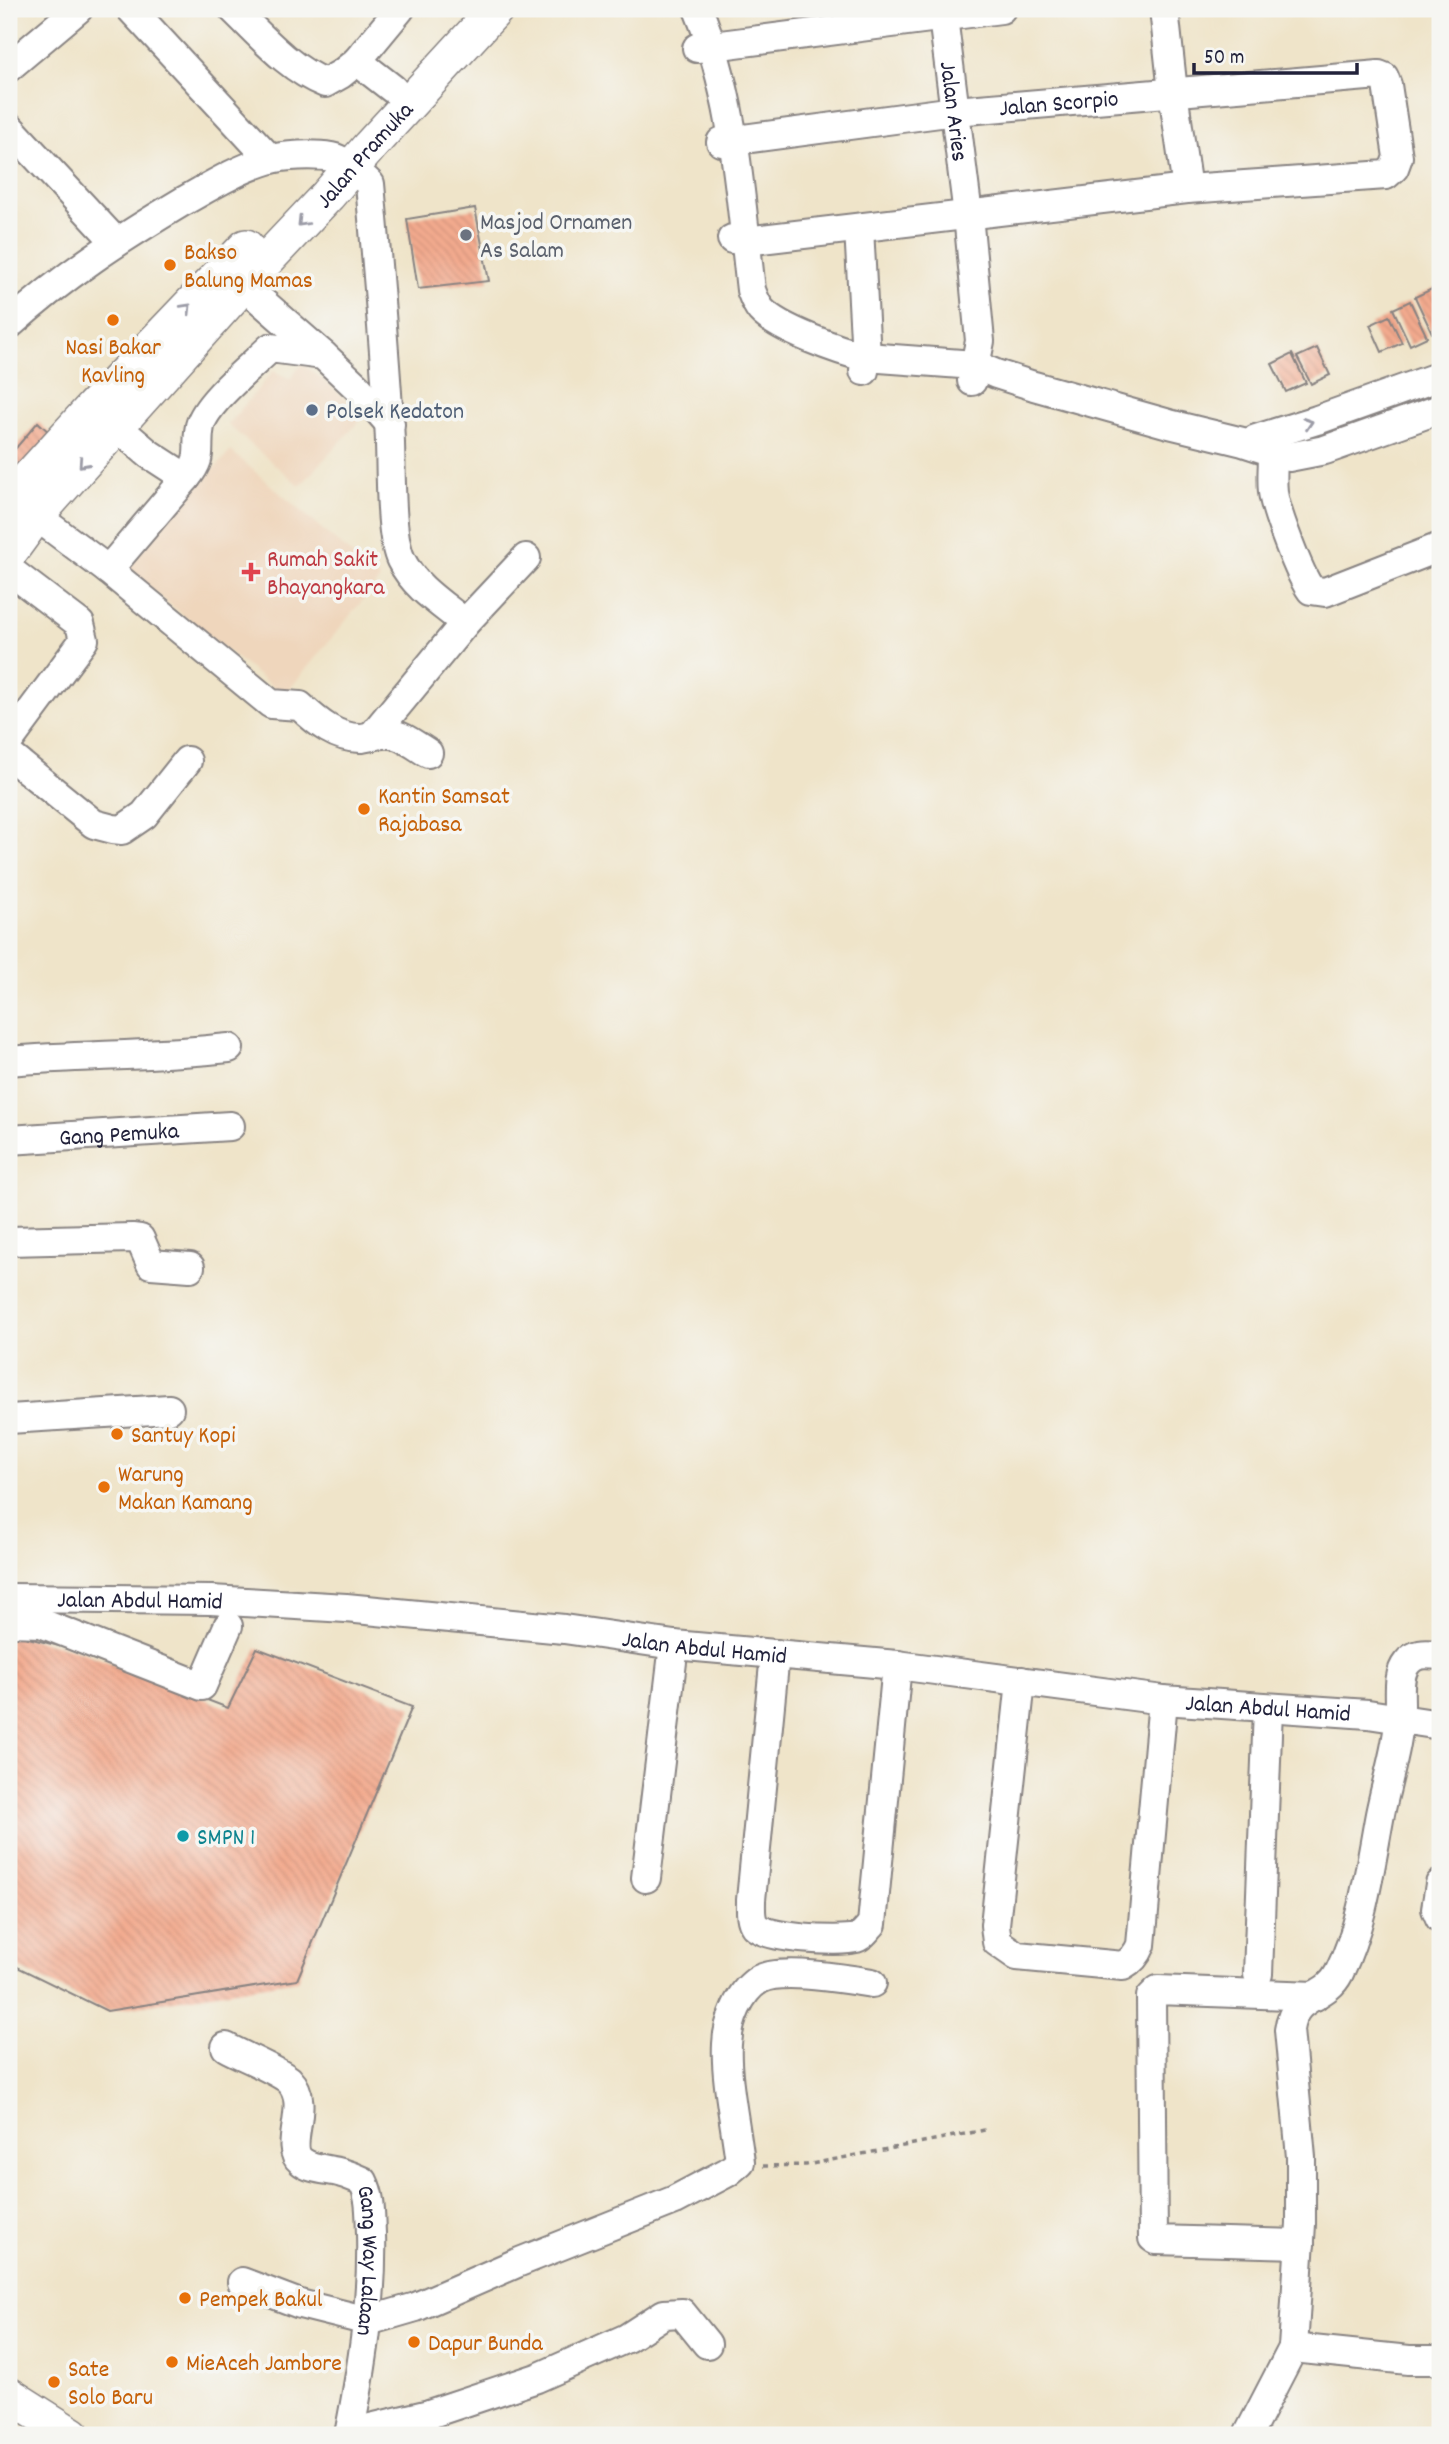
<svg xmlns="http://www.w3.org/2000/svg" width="1449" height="2444" viewBox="0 0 1449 2444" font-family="Dekko,sans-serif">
<defs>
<pattern id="building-back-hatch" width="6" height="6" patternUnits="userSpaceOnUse" patternTransform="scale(1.75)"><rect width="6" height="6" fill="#f3aa8e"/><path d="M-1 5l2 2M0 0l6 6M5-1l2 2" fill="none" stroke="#d0927b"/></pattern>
</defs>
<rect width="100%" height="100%" fill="#f6f6f2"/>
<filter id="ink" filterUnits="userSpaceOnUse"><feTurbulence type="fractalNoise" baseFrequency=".0143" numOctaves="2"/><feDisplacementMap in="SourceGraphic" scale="14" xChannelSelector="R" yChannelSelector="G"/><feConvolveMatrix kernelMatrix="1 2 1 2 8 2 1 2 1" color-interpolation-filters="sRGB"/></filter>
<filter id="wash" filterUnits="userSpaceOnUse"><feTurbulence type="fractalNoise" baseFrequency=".00686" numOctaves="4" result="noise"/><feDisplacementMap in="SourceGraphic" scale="28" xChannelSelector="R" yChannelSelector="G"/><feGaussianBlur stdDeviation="1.57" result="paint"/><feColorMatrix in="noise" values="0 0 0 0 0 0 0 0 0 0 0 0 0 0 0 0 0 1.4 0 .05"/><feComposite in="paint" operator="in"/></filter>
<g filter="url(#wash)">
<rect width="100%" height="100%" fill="#efe4c9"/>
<path fill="#efd6bc" d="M302 363 365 415 300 486 228 425 273 371 291 379Z
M231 451 380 579 284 696 122 566Z"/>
<g id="blocks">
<path fill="url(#building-back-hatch)" d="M475 208 489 281 418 289 407 219Z
M1434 288 1440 302V329L1432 333 1415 297Z
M1410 301 1427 337 1410 345 1393 309Z
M1389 316 1402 343 1382 352 1370 325Z
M1317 348 1330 375 1311 384 1297 357Z
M1292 354 1306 383 1286 392 1272 364Z
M38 422 53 436 9 490V456Z
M17 1635 82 1652 228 1708 257 1648 412 1707 297 1980 107 2011 9 1963V1637Z"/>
</g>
</g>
<g filter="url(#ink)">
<use href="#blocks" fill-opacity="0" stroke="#888382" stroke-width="2"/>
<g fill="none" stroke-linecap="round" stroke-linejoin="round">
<defs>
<g id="minor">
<path d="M131 9 270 159"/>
<path d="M233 9C261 36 289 69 325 83L341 74 357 61"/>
<path d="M698 9C735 98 740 195 751 290 754 298 756 304 761 310 778 329 840 351 866 357L975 365 996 374 1034 386 1169 424 1243 442 1289 457 1325 450 1440 409"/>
<path id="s1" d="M942 9 968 215 980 341 972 381"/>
<path d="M1164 9 1173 92 1187 189"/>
<path d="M697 48 1001 9"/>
<path d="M9 67 78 9"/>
<path d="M393 89 357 61 400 9"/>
<path d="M9 127 116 242"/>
<path id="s2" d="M721 142 955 111 1379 75 1384 77 1387 85 1398 157 1394 168 1386 175 1187 189 745 241 732 239"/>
<path d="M859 228 866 357 864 371"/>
<path d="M243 285 323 355"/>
<path d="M9 325C63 276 120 239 182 202 209 187 238 169 268 160 284 155 314 154 331 157 346 160 359 174 370 184 377 263 384 343 389 423 392 456 388 533 401 560 415 588 442 604 465 623"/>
<path d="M1274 437C1274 454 1271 474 1273 492 1275 510 1300 576 1311 590L1325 592 1440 547"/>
<path d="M1256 439 1317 420 1440 376"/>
<path d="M186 478C205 455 195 450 200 426 206 402 252 366 270 348L323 355 358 388 390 424"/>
<path d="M36 516 108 570 271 704 300 706C317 722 337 739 362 738 370 737 380 733 389 734 402 734 416 746 428 753"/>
<path d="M9 570 80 624 84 640 9 741"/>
<path d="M108 570 186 478 149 454 116 426"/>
<path d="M372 736 465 623 526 558"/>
<path d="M9 755 94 824 113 829 122 830 144 815 187 761"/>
<path d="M9 1061C82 1055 156 1056 229 1048"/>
<path id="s3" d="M9 1140 230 1126"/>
<path d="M9 1241 132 1238 140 1239 151 1264 190 1267"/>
<path d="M9 1419 169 1409"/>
<path id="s4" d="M9 1598 211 1600 346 1608 564 1629 674 1645 897 1665 1163 1700 1368 1714 1440 1725"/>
<path d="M9 1622 41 1623 202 1686 228 1626"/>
<path d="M775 1654 751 1900C751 1909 750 1919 755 1926 766 1939 840 1942 856 1938 863 1936 867 1929 872 1924L897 1665"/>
<path d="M1021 1681 995 1925 997 1942 1017 1956 1123 1966C1132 1961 1137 1955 1141 1945L1163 1700"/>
<path d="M646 1878 674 1645"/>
<path d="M1440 1884 1436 1909 1440 1918"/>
<path d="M1258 1974 1268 1708"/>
<path id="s5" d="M226 2047C240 2055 279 2071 289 2080 313 2104 282 2146 301 2161 311 2170 330 2169 342 2173 349 2175 356 2178 363 2181 371 2197 370 2214 371 2233 373 2301 362 2368 349 2435"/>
<path d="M1300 2244 1156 2240 1153 2238 1151 1997 1158 1990 1315 1996"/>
<path d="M242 2282 300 2304 368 2321 416 2307 517 2263 675 2200 728 2172 740 2162C736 2127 725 2078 727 2044 728 2022 739 1991 760 1979 781 1968 848 1979 872 1983"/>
<path d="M1293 2348 1301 2224V2157L1289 2030C1294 1992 1325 2001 1339 1973 1363 1924 1370 1867 1380 1814 1387 1779 1400 1741 1400 1705 1400 1691 1398 1674 1407 1663 1415 1652 1427 1654 1440 1655"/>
<path d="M349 2433 429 2414 537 2378 627 2338 664 2314 682 2313 707 2344"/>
<path d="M1248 2435 1293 2348 1409 2360H1440"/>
</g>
<g id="major">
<path d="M9 504 23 484 93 407 246 247"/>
<path id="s6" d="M9 553 36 516 243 285 328 195 370 146 496 9"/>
<path d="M9 2395 72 2435"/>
</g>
</defs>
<use href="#minor" stroke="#888382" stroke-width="32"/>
<use href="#major" stroke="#888382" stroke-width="38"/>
<path stroke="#888382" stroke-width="3.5" stroke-dasharray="5 5" stroke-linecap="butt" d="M763 2166 806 2165 985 2130"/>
<use href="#minor" stroke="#fff" stroke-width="28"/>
<use href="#major" stroke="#fff" stroke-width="35"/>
</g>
<defs><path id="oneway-chevron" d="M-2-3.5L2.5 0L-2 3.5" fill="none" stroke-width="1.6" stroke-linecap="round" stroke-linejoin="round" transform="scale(1.75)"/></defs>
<g stroke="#9c9ca7">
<use href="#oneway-chevron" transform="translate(302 222) rotate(134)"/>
<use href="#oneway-chevron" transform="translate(187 308) rotate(-46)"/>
<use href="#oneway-chevron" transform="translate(1308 423) rotate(-18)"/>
<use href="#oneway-chevron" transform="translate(83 463) rotate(132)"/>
</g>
</g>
<circle fill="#6b7280" stroke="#f6f6f2" stroke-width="2.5" cx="466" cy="235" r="7"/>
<g fill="#e8710a" stroke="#f6f6f2" stroke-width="2.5">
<circle cx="170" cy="265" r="7"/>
<circle cx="113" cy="320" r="7"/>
<circle cx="364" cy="809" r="7"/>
<circle cx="117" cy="1434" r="7"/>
<circle cx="104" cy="1487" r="7"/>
<circle cx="185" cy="2298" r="7"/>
<circle cx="414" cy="2342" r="7"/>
<circle cx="172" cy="2362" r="7"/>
<circle cx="54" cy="2382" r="7"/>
</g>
<circle fill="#5c6f8a" stroke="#f6f6f2" stroke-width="2.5" cx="312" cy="410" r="7"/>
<path fill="#e0444e" stroke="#f6f6f2" stroke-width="2.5" d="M247.5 561.5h7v7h7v7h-7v7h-7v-7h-7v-7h7z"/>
<circle fill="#0f9aa8" stroke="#f6f6f2" stroke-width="2.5" cx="183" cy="1836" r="7"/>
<g text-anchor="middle" stroke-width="7" stroke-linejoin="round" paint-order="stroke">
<g font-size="24" fill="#22223b" stroke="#f6f6f2">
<text dy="8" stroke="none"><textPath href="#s2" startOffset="340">Jalan Scorpio</textPath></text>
<text dy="8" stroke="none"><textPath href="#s1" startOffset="103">Jalan Aries</textPath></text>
<text dy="8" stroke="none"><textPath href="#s6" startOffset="534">Jalan Pramuka</textPath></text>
<text dy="8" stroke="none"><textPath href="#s3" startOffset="110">Gang Pemuka</textPath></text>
<text dy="8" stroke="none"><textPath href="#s4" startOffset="131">Jalan Abdul Hamid</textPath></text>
<text dy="8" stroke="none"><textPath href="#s4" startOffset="698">Jalan Abdul Hamid</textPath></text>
<text dy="8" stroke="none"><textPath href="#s4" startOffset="1265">Jalan Abdul Hamid</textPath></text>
<text dy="8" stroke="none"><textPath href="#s5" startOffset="303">Gang Way Lalaan</textPath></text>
</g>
<g font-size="24" fill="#5b616d" stroke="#f6f6f2" text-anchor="start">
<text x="480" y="229">Masjod Ornamen<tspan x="480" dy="28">As Salam</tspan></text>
</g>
<g font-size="24" fill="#c56008" stroke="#f6f6f2" text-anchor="start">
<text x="184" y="259">Bakso<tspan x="184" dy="28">Balung Mamas</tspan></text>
<text x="113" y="354" text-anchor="middle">Nasi Bakar<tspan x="113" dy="28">Kavling</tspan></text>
<text x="378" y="803">Kantin Samsat<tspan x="378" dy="28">Rajabasa</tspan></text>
<text x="131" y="1442">Santuy Kopi</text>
<text x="118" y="1481">Warung<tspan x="118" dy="28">Makan Kamang</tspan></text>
<text x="199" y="2306">Pempek Bakul</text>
<text x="428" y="2350">Dapur Bunda</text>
<text x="186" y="2370">MieAceh Jambore</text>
<text x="68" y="2376">Sate<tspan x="68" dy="28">Solo Baru</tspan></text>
</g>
<g font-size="24" fill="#4e5e75" stroke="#f6f6f2" text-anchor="start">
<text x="326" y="418">Polsek Kedaton</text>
</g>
<g font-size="24" fill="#be3a42" stroke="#f6f6f2" text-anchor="start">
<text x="267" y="566">Rumah Sakit<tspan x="267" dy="28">Bhayangkara</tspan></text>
</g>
<g font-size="24" fill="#0d838f" stroke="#f6f6f2" text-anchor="start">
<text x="197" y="1844">SMPN 1</text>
</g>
</g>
<rect width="1449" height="2444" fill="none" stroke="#f6f6f2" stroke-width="35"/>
<path d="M1194 63v10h163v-10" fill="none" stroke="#22223b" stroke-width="3.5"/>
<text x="1204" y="63" font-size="21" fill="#22223b" stroke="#f6f6f2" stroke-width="5" paint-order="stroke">50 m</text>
</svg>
